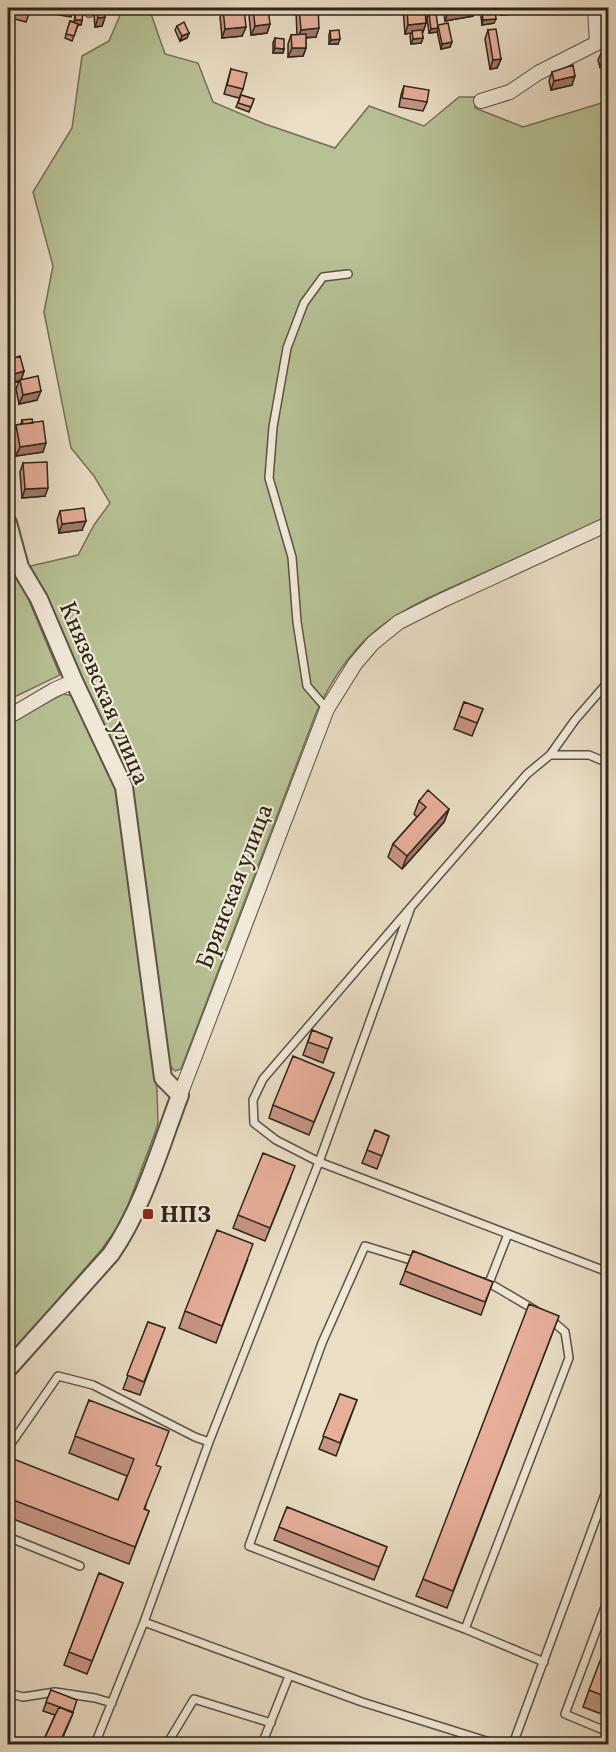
<svg xmlns="http://www.w3.org/2000/svg" width="616" height="1752" viewBox="0 0 616 1752" font-family="Vollkorn,serif">
<rect width="100%" height="100%" fill="#eadec5"/>
<filter id="stains"><feTurbulence type="fractalNoise" baseFrequency=".00333" numOctaves="4"/><feColorMatrix values="0 0 0 0 .2 0 0 0 0 .09 0 0 0 0 .02 0 0 0 .5 -.17"/></filter>
<radialGradient id="worn" r=".72"><stop offset=".6" stop-color="#630" stop-opacity="0"/><stop offset="1" stop-color="#630" stop-opacity=".3"/></radialGradient>
<path fill="#b7c194" stroke="#727258" stroke-width="1.5" d="M123 8H149L165 54 198 63 213 102 265 124 335 148 369 106 424 126 459 97H475V108L523 127 608 101V517C565 536 522 556 479 575 440 593 399 608 367 638 345 659 329 685 316 713L181 1069 175 1071 168 1064 130 784 26 567 78 555 94 525 110 503 94 476 71 448 44 312 53 266 33 192 72 128 82 56 109 41Z
M8 543 16 569 60 675 8 700Z
M63 694 73 696 117 789 157 1090 158 1123 156 1130 128 1205 116 1229 102 1249 8 1357V726L10 722Z"/>
<g fill="none" stroke-linecap="round" stroke-linejoin="round">
<defs>
<path id="service" d="M88 8 89 13
M327 709 307 686 297 622 292 557 269 478 273 427 287 348 304 303 323 277 348 274
M550 755 575 720 608 682
M411 907 263 1079 253 1100 254 1123 276 1140 319 1162 411 907 527 774 550 755H589L608 763
M417 1262 365 1246 322 1343 249 1546 465 1629 544 1662
M485 1282 489 1283 508 1234
M489 1283 535 1310
M8 1448 58 1376 93 1385 195 1437 209 1442
M8 1537 80 1566
M608 1599 565 1714 608 1732
M144 1622 362 1702 496 1744
M465 1629 569 1358 565 1332 550 1319
M8 1693 23 1697 55 1692 95 1698 112 1703
M95 1744 144 1622 209 1442 319 1162 608 1272
M167 1744 194 1699 271 1723
M262 1744 289 1676
M513 1744 608 1486"/>
<path id="minor" d="M481 101 510 92 538 73 597 43 595 8
M8 717 54 690 74 681
M180 1095 327 709 355 664 373 643 399 622 441 601 608 524"/>
<path id="tertiary" d="M8 523 20 567 39 599 74 681 124 787 163 1078 180 1095C160 1148 143 1208 111 1254L8 1369"/>
</defs>
<use href="#service" stroke="#5c5246" stroke-width="10"/>
<use href="#minor" stroke="#5c5246" stroke-width="16"/>
<use href="#tertiary" stroke="#5c5246" stroke-width="20"/>
<use href="#service" stroke="#f1ead9" stroke-width="7"/>
<use href="#minor" stroke="#f1ead9" stroke-width="14"/>
<use href="#tertiary" stroke="#f1ead9" stroke-width="16"/>
</g>
<path fill="#c79684" stroke="#2d241b" stroke-width="1.5" d="M10 8H31L26 22 8 17Z
M54 8H74L71 17 52 14Z
M97 8 105 17 102 26 95 27 94 16Z
M253 8 270 24 267 33 251 35 249 16Z
M298 8H299L316 37 306 38V48L303 56 288 57V44L291 35H297L296 12Z
M403 8H425L426 23 423 32H422L423 38 421 43 411 44 410 36 411 33 405 34Z
M443 8H476L473 16 445 21Z
M485 8H494V23L482 25 481 17 482 12H486Z
M499 8H514L512 14 501 15Z
M223 9 246 27 242 36 222 38 220 17Z
M76 11 82 20 81 25H78L72 41 65 38 70 21 74 22Z
M429 14 438 26 450 47 441 49 437 31V32L429 33 427 18Z
M177 26 189 33 187 38 180 41 175 30Z
M488 30 501 59 497 68 490 69 485 39Z
M330 31 338 44H329V35Z
M275 38 284 49 283 53H273V43Z
M609 49 600 67 598 60 602 51Z
M231 69 243 89 239 98 224 94Z
M552 72 572 85 551 90 549 81Z
M404 86 427 102 423 111 399 107 401 95Z
M241 95 254 99 249 112 236 107Z
M8 360 24 371 21 380 37 400 19 404 16 389 19 381 8 384Z
M22 420 33 423 43 452 16 456 13 434 16 425 21 424Z
M23 463 45 496 22 498 20 472Z
M60 511 82 530 59 533 57 520Z
M464 702 483 709 472 736 454 729Z
M419 801 449 809 444 822 402 869 388 857 393 844 417 817 414 814Z
M312 1030 332 1038 323 1063 303 1055Z
M334 1073 309 1135 269 1118 273 1105Z
M375 1130 389 1136 377 1169 362 1163Z
M290 1179 265 1241 233 1228 238 1215Z
M413 1251 493 1282 481 1315 400 1284Z
M247 1261 216 1343 179 1328 185 1311Z
M559 1316 447 1608 416 1596 423 1579Z
M148 1322 165 1328 140 1395 123 1389Z
M340 1394 357 1400 336 1456 319 1449Z
M89 1400 156 1465 145 1509 149 1511 129 1564 8 1517V1468L118 1500 127 1476 69 1453Z
M287 1507 387 1547 374 1580 274 1540Z
M99 1573 123 1583 87 1674 64 1665Z
M609 1656V1717L583 1707 589 1690Z
M51 1690 73 1713 60 1744H42L55 1715 43 1711Z"/>
<path fill="#a27a6c" stroke="#2d241b" stroke-width="1.5" d="M185 8H198L197 11 183 12Z
M472 8H476L473 16 445 21 448 12Z
M504 8H514L512 14 501 15Z
M105 17 102 26 95 27 98 18Z
M496 19 494 23 482 25 483 20Z
M75 20H82L81 25 74 24Z
M426 23 423 32 412 33V31L411 33 405 34 408 25Z
M270 24 267 33 251 35 255 26Z
M246 27 242 36 222 38 225 29Z
M319 28 316 37 298 38 301 30Z
M438 28 437 32 429 33 431 29Z
M189 33 187 38 180 41 182 36Z
M423 38 421 43 411 44 413 39Z
M340 39 338 44H329L331 40Z
M452 42 450 47 441 49 442 44Z
M275 48 284 49 283 53H273Z
M292 48H306L303 56 288 57Z
M609 57V65L600 67 604 58Z
M501 59 497 68 490 69 493 60Z
M575 76 572 85 551 90 554 81Z
M24 371 21 380 8 384V376Z
M41 391 37 400 19 404 23 395Z
M46 443 43 452 16 456 20 447Z
M48 488 45 496 22 498 25 489Z
M86 521 82 530 59 533 62 524Z
M449 809 444 822 402 869 407 856Z
M73 1713 60 1744H59Z"/>
<path fill="#e7af9a" stroke="#2d241b" stroke-width="1.5" d="M10 8H31L29 14Z
M97 8H104L105 17 98 18Z
M232 8H244L246 27 225 29 223 9Z
M253 8H268L270 24 255 26Z
M299 8H318L319 28 301 30Z
M407 8H425L426 23 408 25Z
M448 8H472L448 12Z
M487 8H494L495 9 488 10Z
M495 10 496 19 483 20 482 12Z
M76 11 83 12 82 20H75Z
M436 13 438 28 431 29 429 14Z
M70 21 78 24 74 36 66 34Z
M184 22 189 33 182 36 177 26Z
M448 23 452 42 442 44 438 25Z
M496 29 501 59 493 60 488 30Z
M339 30 340 39 331 40 330 31Z
M422 30 423 38 413 39 412 31Z
M306 34V48H292L291 35Z
M275 38 284 39V49L275 48Z
M609 49V57L604 58 602 51Z
M573 65 575 76 554 81 552 72Z
M231 69 247 73 243 89 227 85Z
M404 86 429 90 427 102 402 98Z
M241 95 254 99 251 107 238 103Z
M20 356 24 371 8 376V360Z
M38 376 41 391 23 395 20 380Z
M32 419 33 423 23 424 22 420Z
M43 421 46 443 20 447 16 425Z
M47 462 48 488 25 489 23 463Z
M84 508 86 521 62 524 60 511Z
M464 702 483 709 477 723 459 716Z
M428 790 449 809 407 856 393 844 426 807 419 801Z
M312 1030 332 1038 328 1049 308 1042Z
M293 1056 334 1073 314 1122 273 1105Z
M375 1130 389 1136 382 1156 367 1150Z
M263 1153 295 1166 270 1228 238 1215Z
M217 1230 253 1244 222 1326 185 1311Z
M413 1251 493 1282 485 1302 405 1271Z
M529 1304 559 1316 453 1591 423 1579Z
M148 1322 165 1328 144 1382 127 1375Z
M340 1394 357 1400 340 1443 323 1436Z
M89 1400 169 1431 156 1465 161 1467 144 1509 149 1511 135 1547 8 1498V1468L11 1458 118 1500 134 1459 75 1436Z
M287 1507 387 1547 379 1567 279 1527Z
M99 1573 123 1583 92 1661 69 1652Z
M603 1653 609 1656V1698L589 1690Z
M51 1690 77 1700 73 1712 46 1702Z
M59 1707 73 1713 59 1744H42Z"/>
<rect fill="#8f2418" stroke="#f1ead9" stroke-width="2" x="142" y="1208" width="12" height="12" rx="3"/>
<g text-anchor="middle" stroke-width="4.5" stroke-linejoin="round" paint-order="stroke">
<g font-size="24" fill="#2d241b" stroke="#f1ead9">
<text transform="translate(105 693) rotate(67)" y="8">Князевская улица</text>
<text transform="translate(234 886) rotate(-69)" y="8">Брянская улица</text>
</g>
<g font-size="24" font-weight="bold" fill="#2d241b" stroke="#f1ead9" text-anchor="start">
<text x="160" y="1222">НПЗ</text>
</g>
</g>
<rect width="616" height="1752" fill="none" stroke="#eadec5" stroke-width="30"/>
<rect x="9" y="9" width="598" height="1734" fill="none" stroke="#2d241b" stroke-width="3"/>
<rect x="15" y="15" width="586" height="1722" fill="none" stroke="#2d241b" stroke-width="1.5"/>
<rect width="100%" height="100%" filter="url(#stains)"/>
<rect width="100%" height="100%" fill="url(#worn)"/>
</svg>
